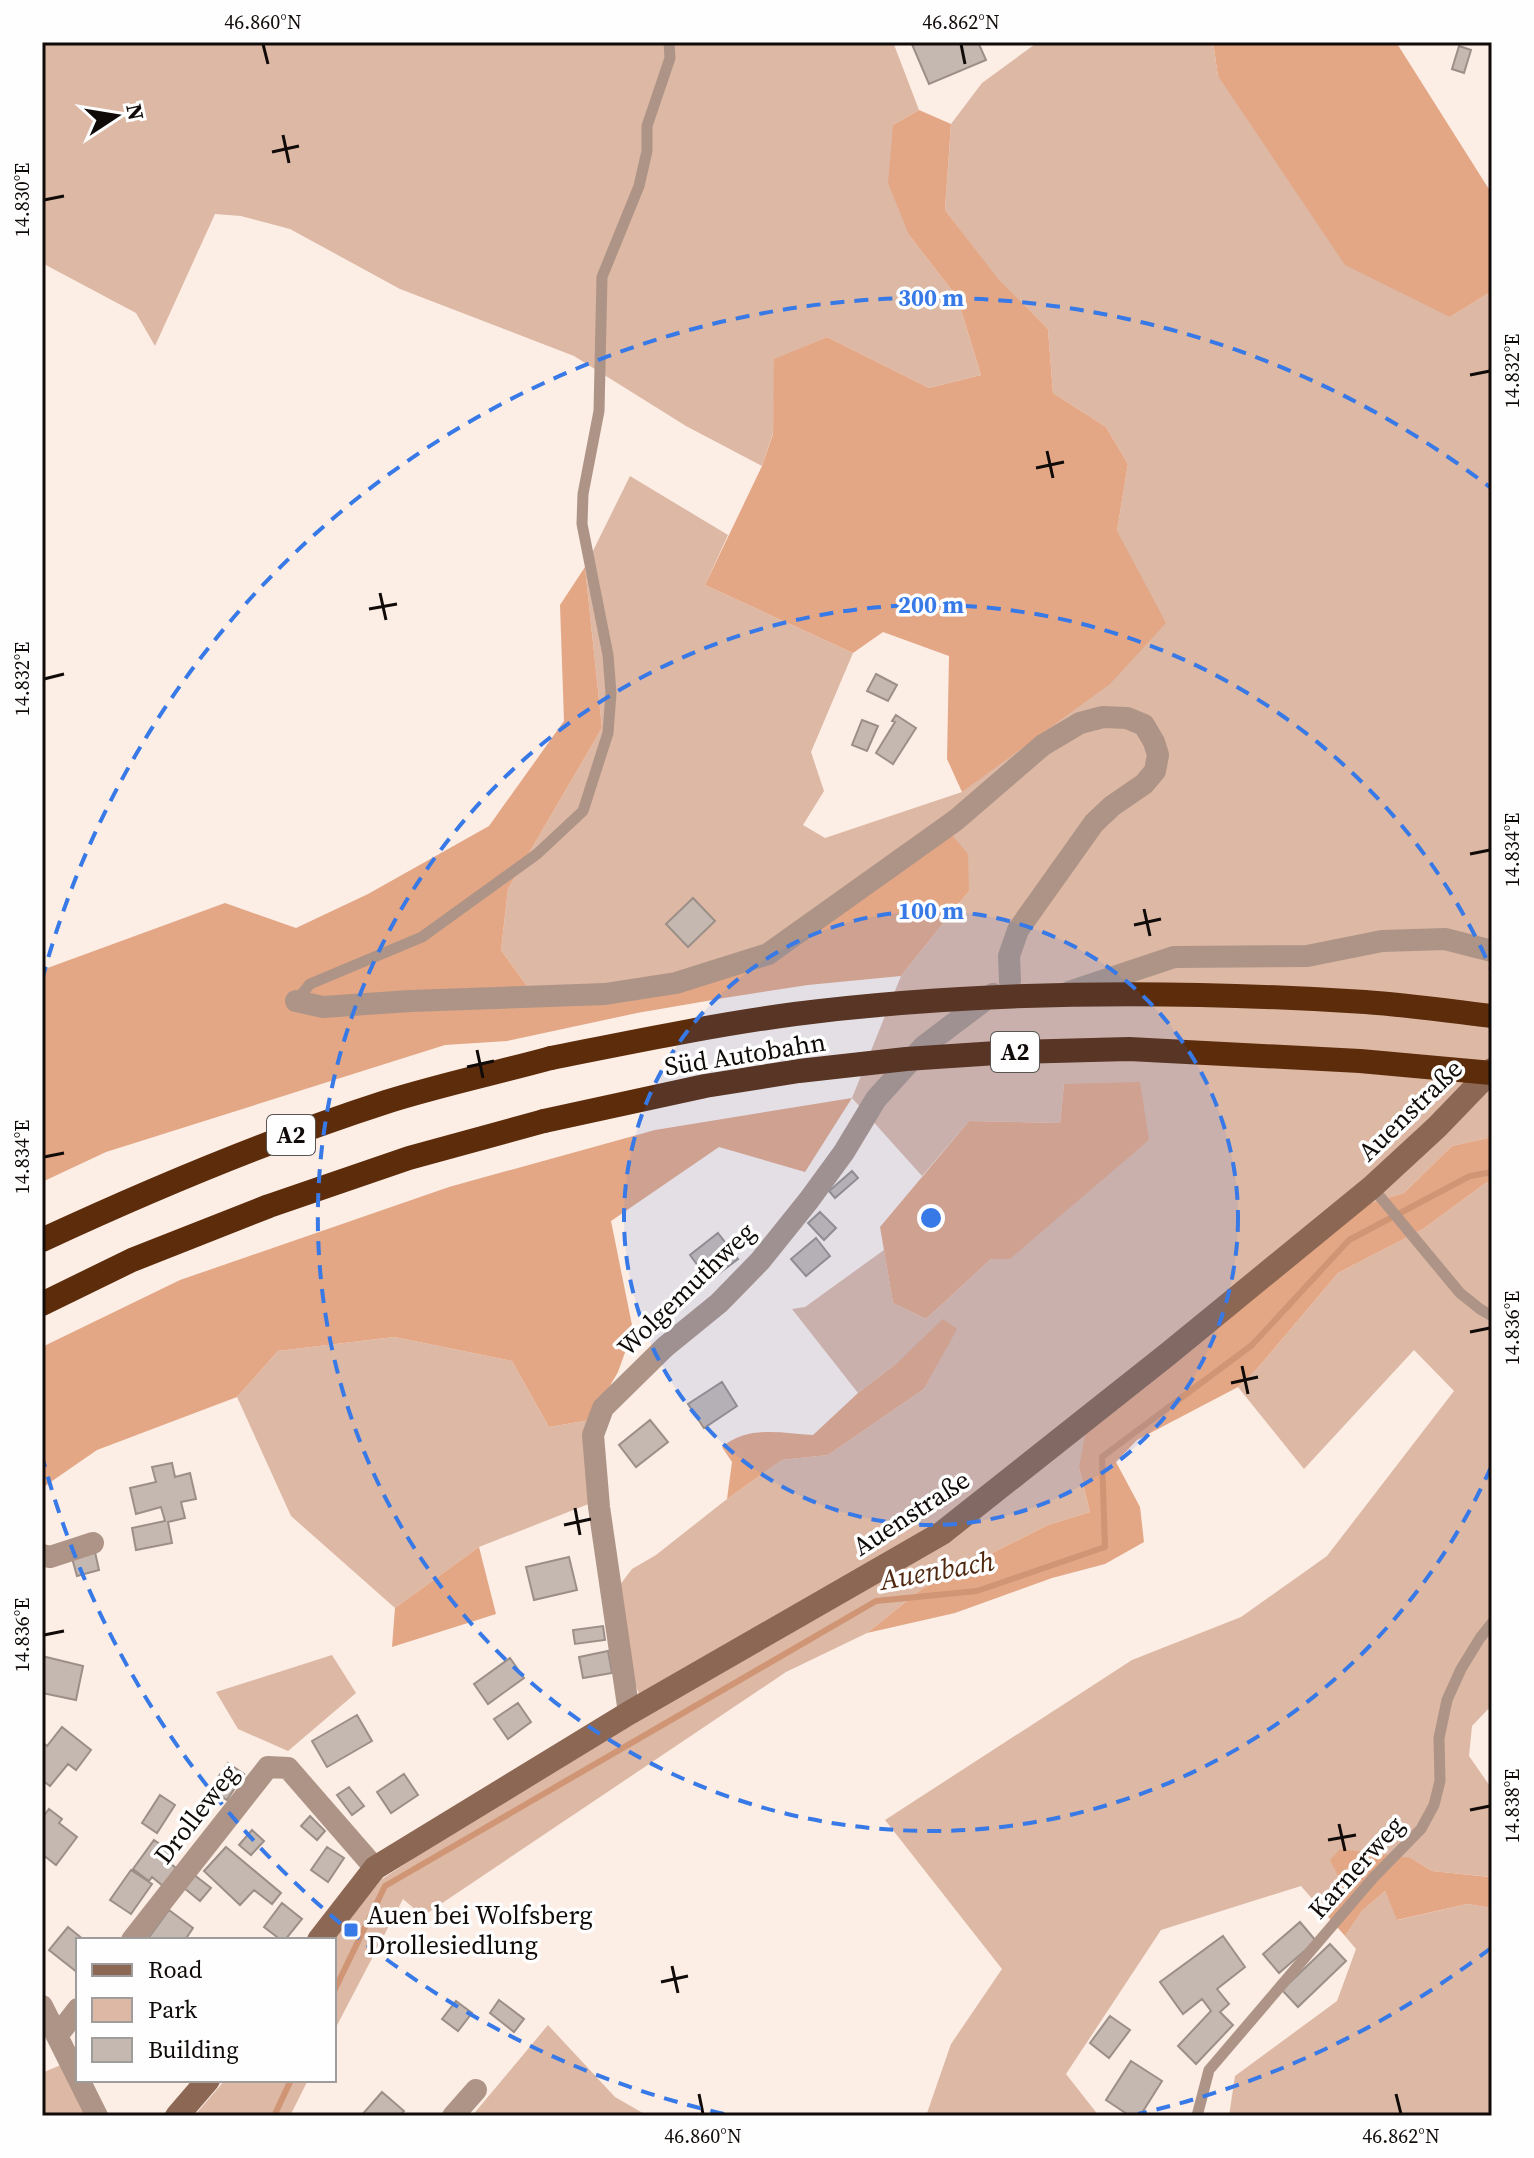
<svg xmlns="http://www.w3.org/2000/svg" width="1534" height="2158" viewBox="0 0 1534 2158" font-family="'Source Serif 4',serif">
<rect width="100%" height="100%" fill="#fcede5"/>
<path fill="#ddb8a4" d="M42 42H893L919 110 893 125 909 235 957 297 981 375 929 388 827 337 775 359 773 433 762 466 686 426 574 356 400 289 290 229 241 216 215 214 155 346 136 313 42 263Z
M1038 42H1213L1218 76 1450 317 1492 291V1137L1452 1146 1404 1193 1360 1206 1079 1468 1090 1512 1048 1525 923 1588 867 1633 786 1672 423 1916 403 1899 334 2031V1940H332L382 1879 489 1809 647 1716 632 1675 619 1586 632 1569 656 1555 727 1499 782 1460 828 1455 924 1389 956 1329 897 1363 858 1393 792 1309 805 1307 884 1250 893 1303 926 1319 991 1259 1149 1140 1064 1084 1060 1123 969 1121 922 1176 852 1098 901 976 969 891 768 960 540 1004 501 950 508 889 602 728 585 567 630 476 728 535 705 585 853 653 811 752 824 791 803 825 825 838 962 792 1117 531 1128 464 1106 427 1053 393 1048 329 999 281 945 210 951 124 982 83Z
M1492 1181V1705L1472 1726 1469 1756 1492 1789V1875L1491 1877 1432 1871 1411 1858 1340 1880 1315 1902 1301 1886 1161 1930 1066 2074 1099 2116H926L951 2044 1002 1969 885 1820 1132 1660 1241 1617 1327 1556 1454 1391 1414 1350 1304 1469 1238 1387 1256 1370 1338 1273 1423 1229 1487 1182Z
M394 1337 512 1361 549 1427 590 1420 604 1498 479 1547 395 1608 291 1516 237 1397 278 1351Z
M332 1655 356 1693 288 1751 238 1729 216 1692Z
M1385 1891 1398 1920 1467 1904 1492 1908V2116H1229L1235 2076 1337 2001 1356 1949 1345 1936 1362 1911Z
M548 2025 615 2097 648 2116H472Z
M77 2058 109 2116H42V2073Z
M225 2080H308L290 2116H194Z"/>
<path fill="#e3a786" d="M1213 42H1396L1492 194V291L1450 317 1345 265 1218 76Z
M919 110 951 124 945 210 999 280 1048 329 1053 393 1106 427 1128 464 1117 531 1166 623 1110 684 962 792 947 759 949 656 883 632 853 653 705 585 762 466 773 434 774 359 827 337 929 388 981 375 957 297 909 235 888 183 893 125Z
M585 567 602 728 508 889 501 950 540 1004 768 960 951 834 968 854 969 891 901 976 808 985 724 998 637 1013 507 1041 445 1045 106 1152 42 1182V970L225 903 296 928 368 894 489 826 564 721 560 605Z
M1140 1082 1149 1140 1010 1259H991L926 1319 893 1303 880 1227 969 1121 1060 1123 1064 1084Z
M852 1098 805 1172 719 1147 611 1221 633 1330 618 1372 590 1420 549 1427 512 1361 394 1337 278 1351 237 1397 97 1450 42 1488V1347L180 1280 449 1187 655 1130Z
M1492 1137V1181L1487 1182 1423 1229 1338 1273 1256 1370 1238 1387 1137 1440 1116 1462 1140 1507 1144 1542 1105 1564 1052 1578 955 1613 867 1633 923 1588 1048 1525 1090 1512 1079 1468 1085 1435 1360 1206 1404 1193 1452 1146Z
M943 1319 957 1329 924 1389 828 1455 782 1460 727 1499 732 1462 722 1447C748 1425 781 1433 813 1435L858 1393 897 1363Z
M479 1547 496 1614 392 1647 395 1608Z
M1340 1849 1411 1858 1432 1871 1490 1877 1492 1875V1908L1467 1904 1397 1920 1385 1891 1362 1911 1345 1936 1315 1902 1340 1880 1330 1860Z"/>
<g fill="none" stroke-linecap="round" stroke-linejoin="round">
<path stroke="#cf9574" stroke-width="6" d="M334 1991 385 1886 876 1601 977 1591 1105 1547 1102 1457 1252 1345 1349 1240 1470 1176 1492 1172
M274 2116 291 2080"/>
</g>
<path fill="#c5b8b0" stroke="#9c8f88" stroke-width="2" d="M911 42H978L986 60 929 84Z
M1459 46 1471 50 1464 73 1452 69Z
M876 674 897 685 888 701 867 691Z
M896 715 916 728 893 764 876 753 895 722 892 721Z
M862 720 878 726 867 751 852 745Z
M693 898 715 921 688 947 666 924Z
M852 1171 858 1178 835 1198 829 1191Z
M820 1212 836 1228 824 1240 808 1223Z
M718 1233 738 1259 709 1281 690 1255Z
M816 1238 830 1256 806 1276 791 1259Z
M722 1382 737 1406 704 1428 688 1404Z
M650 1420 668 1442 636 1467 619 1445Z
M172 1463 175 1477 190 1473 196 1499 181 1502 185 1518 168 1522 172 1543 136 1550 132 1528 165 1521 161 1507 136 1514 130 1488 156 1482 152 1467Z
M95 1552 99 1570 77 1576 72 1558Z
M569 1557 577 1590 534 1600 526 1567Z
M603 1626 605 1640 575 1644 573 1630Z
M608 1651 612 1673 583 1678 579 1657Z
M42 1656 83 1666 76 1700 42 1693Z
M510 1658 524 1678 488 1704 474 1684Z
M518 1703 531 1722 508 1739 494 1719Z
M357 1715 372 1741 327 1767 312 1741Z
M62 1727 91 1750 76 1770 68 1764 50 1786 42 1780V1742L47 1746Z
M228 1763 244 1774 227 1800 210 1789Z
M404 1774 418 1795 391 1813 377 1792Z
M349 1787 364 1806 352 1815 337 1795Z
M160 1795 175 1805 157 1833 142 1823Z
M49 1809 62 1819 59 1823 77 1837 56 1865 42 1854V1818Z
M310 1816 325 1831 317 1840 301 1826Z
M252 1830 264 1841 251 1855 239 1845Z
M154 1840 171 1852 165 1859 176 1868 163 1886 152 1877 149 1881 133 1869Z
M226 1847 281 1893 272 1904 254 1890 240 1905 204 1871Z
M327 1847 344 1858 328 1882 311 1870Z
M131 1870 152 1884 131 1914 110 1900Z
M193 1874 211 1888 200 1901 183 1887Z
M282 1903 302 1919 285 1940H281L264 1927Z
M169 1910 193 1928 185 1940H147Z
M1300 1922 1316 1941 1279 1973 1263 1954Z
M68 1927 84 1940H78V1973L49 1950Z
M1223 1936 1245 1967 1217 1989 1229 2004 1220 2012 1233 2025 1196 2064 1178 2046 1211 2011 1202 1999 1183 2014 1160 1982Z
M1330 1944 1346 1961 1298 2007 1282 1990Z
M499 2000 524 2019 514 2032 490 2013Z
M456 2001 472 2013 458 2031 442 2019Z
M1110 2016 1130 2030 1109 2058 1090 2043Z
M1131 2061 1162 2081 1140 2116H1130L1106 2100Z
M382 2092 404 2111 399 2116H361Z"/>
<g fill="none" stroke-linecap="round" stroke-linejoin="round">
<path stroke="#ae9486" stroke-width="11" d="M296 1001 310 984 422 937 537 854 583 811 608 733 611 693 608 655 582 524 583 494 599 411 602 277 639 186 647 151V126L670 58 669 42
M1372 1187 1460 1293 1480 1309 1492 1316
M1197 2116 1209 2070 1373 1878 1421 1829 1434 1805 1440 1781 1439 1738 1447 1700 1461 1669 1480 1638 1492 1623"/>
<path stroke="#ae9486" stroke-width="22" d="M1069 992 1174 957 1307 956 1382 941 1445 939 1492 951
M296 1001 323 1007 410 1001 605 994 676 983 768 954 956 820 1043 745 1080 723 1103 717 1127 718 1144 725 1154 742 1158 755 1155 771 1144 784 1112 806 1094 823 1018 930 1009 956 1010 981
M42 1555 50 1557 93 1543
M629 1713 599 1507 593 1435 603 1408 665 1347 719 1303 760 1261 809 1200 844 1152 876 1099 924 1046 993 994
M132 1940 268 1767 288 1768 375 1868
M42 2006 57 2036
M78 2009 57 2036 78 2078
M79 2080 97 2116
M453 2116 476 2090"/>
<path stroke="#8c6753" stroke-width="24" d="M319 1940 375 1868 629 1713 942 1533 1168 1354 1372 1187 1437 1127 1492 1070
M177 2116 208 2080"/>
<path stroke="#5d2c0b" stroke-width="24" d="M42 1240C154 1188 268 1140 386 1102 440 1085 496 1073 551 1058
M42 1304 132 1260 269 1206 409 1158 544 1121"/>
<path stroke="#5d2c0b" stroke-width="24" d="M551 1058C632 1042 713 1025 795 1014 984 990 1176 990 1365 1002 1407 1005 1450 1011 1492 1016
M544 1121 705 1086 799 1071 906 1059 1012 1052 1129 1049 1360 1061 1492 1073"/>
</g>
<path fill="none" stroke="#100b09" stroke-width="3" d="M263 44 268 64M961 44 965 64M283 135 289 163M272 152 299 146M44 200 64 196M1470 375 1490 371M1047 451 1053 478M1036 468 1064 462M380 593 386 620M369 609 397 604M44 679 64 674M1470 854 1490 850M1144 909 1150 936M1134 925 1161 919M477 1050 483 1078M467 1067 494 1061M44 1157 64 1153M1470 1332 1490 1328M1242 1366 1248 1394M1231 1383 1258 1377M575 1508 580 1535M564 1525 591 1519M44 1635 64 1631M1470 1810 1490 1806M1339 1824 1345 1851M1328 1840 1356 1835M672 1966 678 1993M661 1982 688 1976M699 2094 703 2114M1396 2094 1401 2114"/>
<circle cx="931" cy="1218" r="307" fill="#3779e7" fill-opacity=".12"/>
<g fill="none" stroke="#3779e7" stroke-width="4" stroke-dasharray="14 10">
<circle cx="931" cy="1218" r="307"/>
<path d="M1491 1467A613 613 0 1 1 1491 969"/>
<path d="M1491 1948A920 920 0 0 1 1138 2114M724 2114A920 920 0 0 1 42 1456M42 980A920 920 0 0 1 1491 488"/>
</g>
<rect fill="#3779e7" stroke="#fefefe" stroke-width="3" x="343" y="1922" width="16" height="16" rx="4"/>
<g text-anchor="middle" stroke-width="7" stroke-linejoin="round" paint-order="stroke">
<g fill="#fefefe" stroke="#575452" stroke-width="2">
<rect x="991" y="1032" width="48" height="40" rx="6"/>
<rect x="267" y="1115" width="48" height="40" rx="6"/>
</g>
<g font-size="24" font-weight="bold" fill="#100b09">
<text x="1015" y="1060">A2</text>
<text x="291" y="1143">A2</text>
</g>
<g font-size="26" fill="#100b09" stroke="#fefefe">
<text transform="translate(745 1054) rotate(-9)" y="9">Süd Autobahn</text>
<text transform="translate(1410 1110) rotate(-44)" y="9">Auenstraße</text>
<text transform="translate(686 1289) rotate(-44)" y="9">Wolgemuthweg</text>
<text transform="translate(911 1513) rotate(-33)" y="9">Auenstraße</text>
<text transform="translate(196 1814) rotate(-52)" y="9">Drolleweg</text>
<text transform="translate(1356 1867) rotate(-48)" y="9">Karnerweg</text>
</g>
<g font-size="26" fill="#100b09" stroke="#fefefe" text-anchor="start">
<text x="367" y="1924">Auen bei Wolfsberg<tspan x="367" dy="30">Drollesiedlung</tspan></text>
</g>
<g font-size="28" font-style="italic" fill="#4f280f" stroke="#fefefe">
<text transform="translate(937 1570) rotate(-10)" y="10">Auenbach</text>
</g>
</g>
<circle cx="931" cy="1218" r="12" fill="#3779e7" stroke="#fefefe" stroke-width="4"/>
<g font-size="24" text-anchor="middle" font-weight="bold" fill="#3779e7" stroke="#fefefe" stroke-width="7" stroke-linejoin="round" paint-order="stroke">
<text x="931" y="306">300 m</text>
<text x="931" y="613">200 m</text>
<text x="931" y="919">100 m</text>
</g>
<rect width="1534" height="2158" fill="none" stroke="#fefefe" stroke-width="88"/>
<rect x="76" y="1938" width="260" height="144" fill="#fefefe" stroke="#9f9d9c" stroke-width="2"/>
<rect x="92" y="1964" width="40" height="12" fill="#8c6753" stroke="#9f9d9c" stroke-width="2"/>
<text x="148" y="1978" font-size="24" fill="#100b09">Road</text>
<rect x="92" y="1998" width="40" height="24" fill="#ddb8a4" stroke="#9f9d9c" stroke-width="2"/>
<text x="148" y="2018" font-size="24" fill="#100b09">Park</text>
<rect x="92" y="2038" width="40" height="24" fill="#c5b8b0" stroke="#9f9d9c" stroke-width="2"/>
<text x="148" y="2058" font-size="24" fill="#100b09">Building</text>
<g transform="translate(116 116) rotate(78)" stroke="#fefefe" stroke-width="6" paint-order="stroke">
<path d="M0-6L14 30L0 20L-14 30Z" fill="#100b09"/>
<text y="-12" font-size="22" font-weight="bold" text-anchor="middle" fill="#100b09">N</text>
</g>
<rect x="44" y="44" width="1446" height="2070" fill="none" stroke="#100b09" stroke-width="3"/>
<g font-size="20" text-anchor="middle" fill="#100b09">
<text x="263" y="29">46.860°N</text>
<text x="961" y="29">46.862°N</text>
<text transform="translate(22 200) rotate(-90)" y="7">14.830°E</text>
<text transform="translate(1512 371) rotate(-90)" y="7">14.832°E</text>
<text transform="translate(22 679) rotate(-90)" y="7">14.832°E</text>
<text transform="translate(1512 850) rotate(-90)" y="7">14.834°E</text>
<text transform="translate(22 1157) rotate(-90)" y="7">14.834°E</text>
<text transform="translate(1512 1328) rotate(-90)" y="7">14.836°E</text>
<text transform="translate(22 1635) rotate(-90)" y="7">14.836°E</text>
<text transform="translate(1512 1806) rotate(-90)" y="7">14.838°E</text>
<text x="703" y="2143">46.860°N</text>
<text x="1401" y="2143">46.862°N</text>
</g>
</svg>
